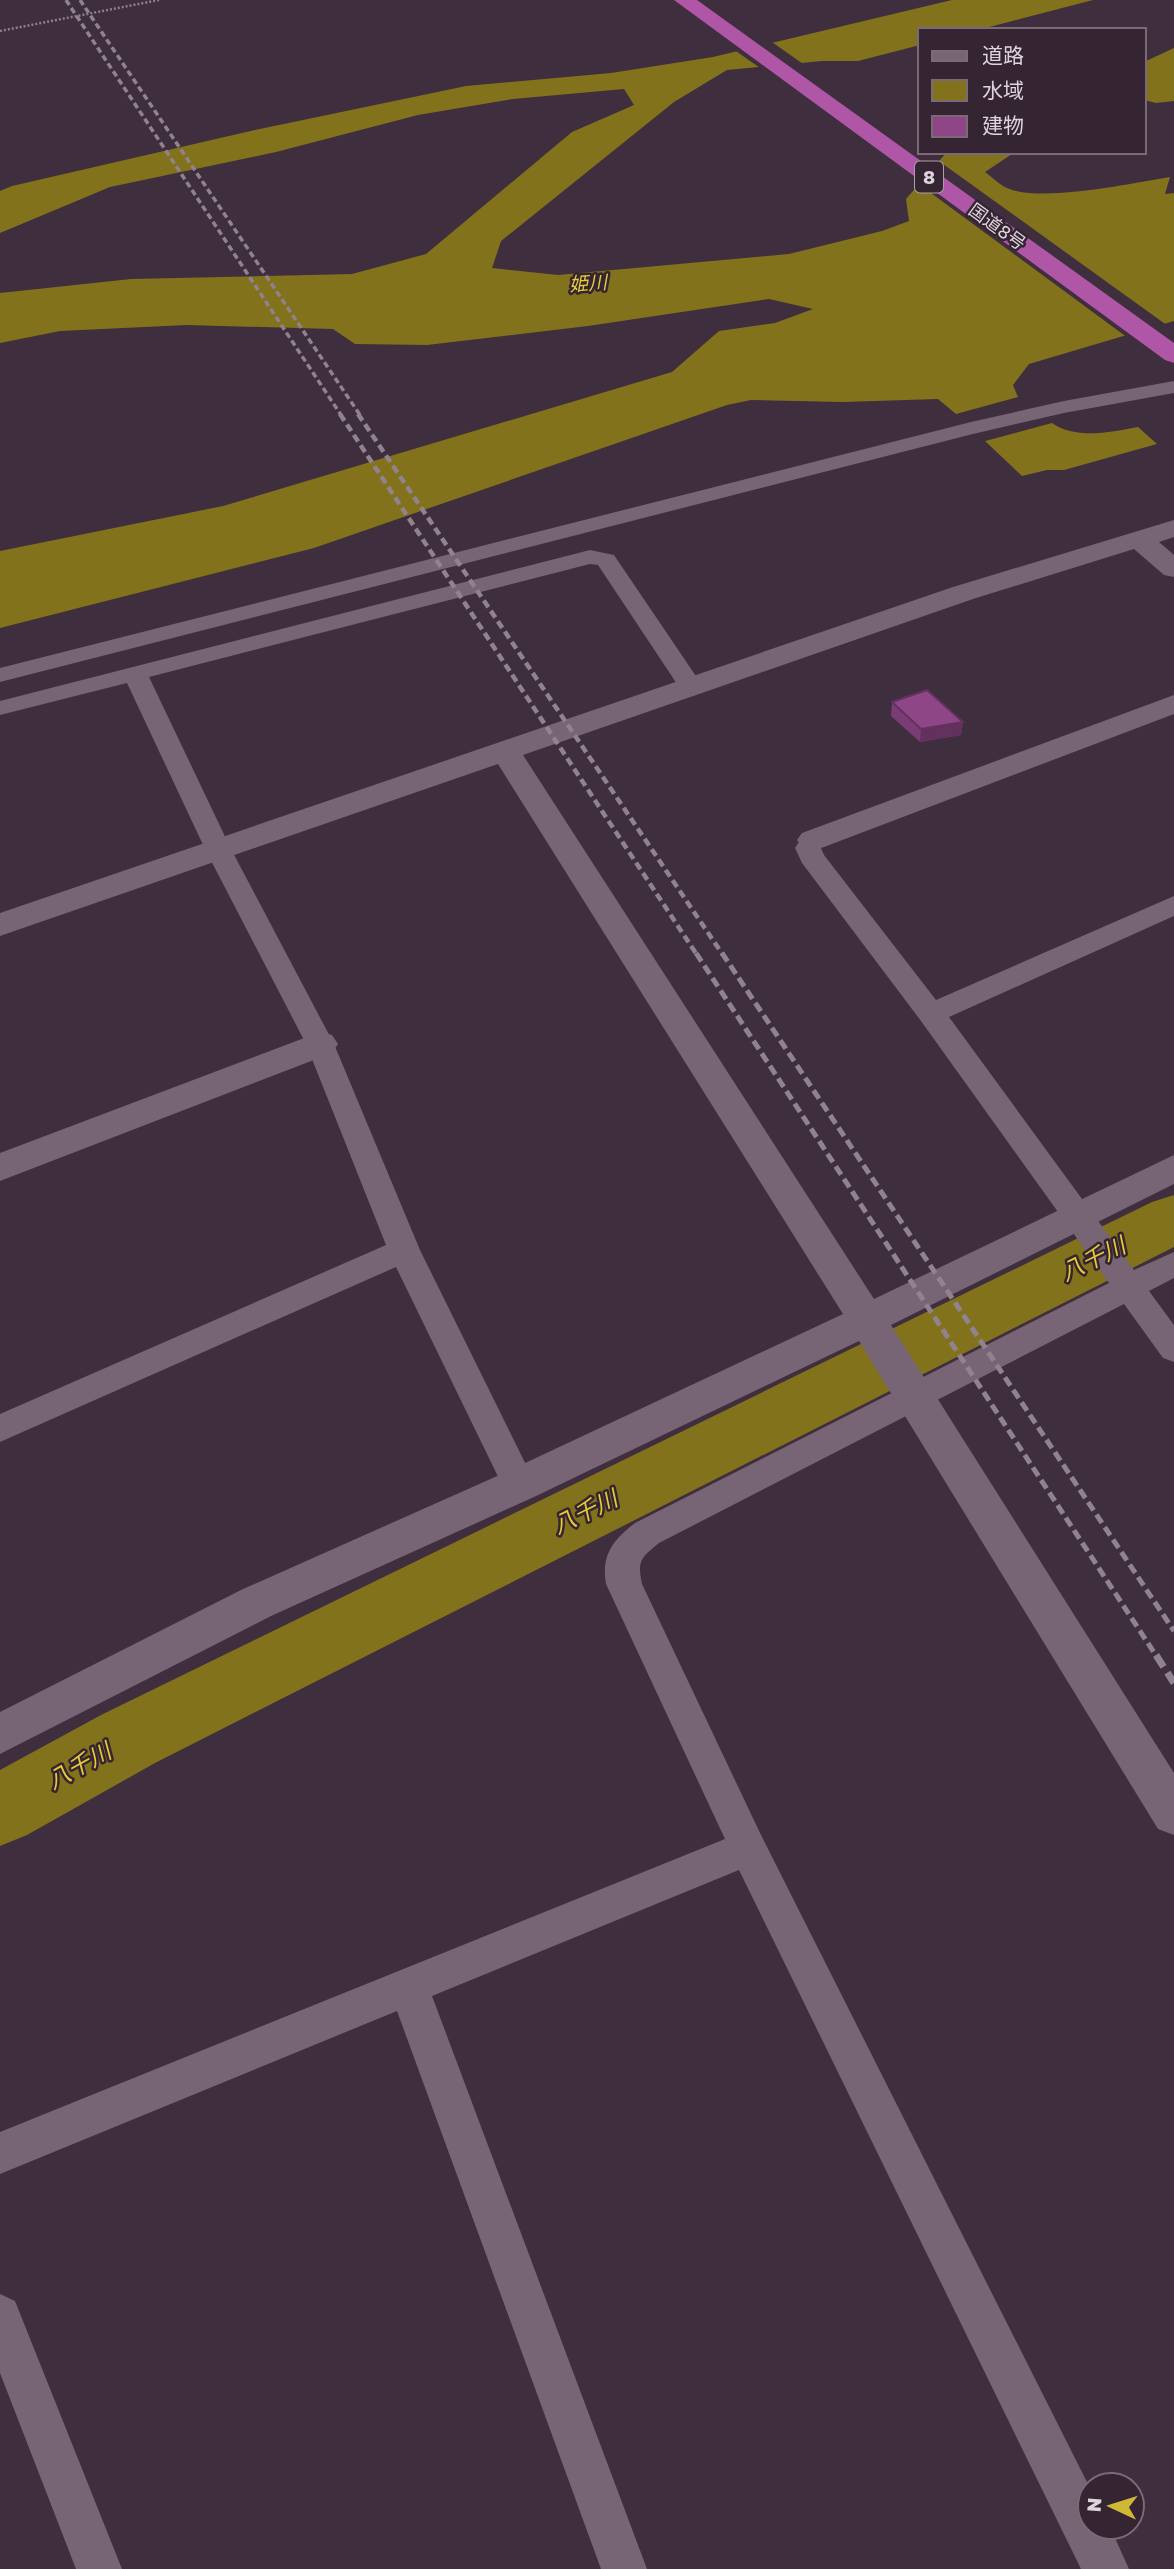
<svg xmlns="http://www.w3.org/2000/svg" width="1174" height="2569" viewBox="0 0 1174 2569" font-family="'Golos Text','Noto Sans JP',sans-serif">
<rect width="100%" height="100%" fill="#3f2e3d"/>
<path fill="#82721c" d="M952 0H1093L978 30H920V45L858 61H822L727 70 674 102 501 241 492 268 558 275 789 254 882 231 909 221 906 199 947 152H1015L985 172C992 177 1000 185 1007 188 1041 203 1132 183 1170 177L1165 194 1174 193V321L1029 364 1013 385 1018 397 956 414 938 399 843 402 751 400 727 405 314 548 0 628V551L223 506 672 372 719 331 775 323 813 309 769 299 588 326 427 345 355 344 333 329 187 325 60 331 0 343V293L131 279 352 274 426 254 572 132 634 105 624 89 513 99 418 115 276 152 110 187 0 233V191L12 186 255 130 466 86 611 73 713 57Z
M1174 48V101L1156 103 1144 100V62Z
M1052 423C1077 440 1110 432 1138 427L1157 444 1064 470H1047L1022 476 985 441Z"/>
<path fill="#3f2e3d" d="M769 40 806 66 763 70 733 49Z
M936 159 1168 326 1128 338 916 182Z"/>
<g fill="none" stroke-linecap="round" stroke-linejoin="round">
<path fill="#82721c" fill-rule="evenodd" d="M1174 1195V1247L155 1763 27 1835 0 1846V1770L101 1715 1152 1202Z"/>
<path stroke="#8d808b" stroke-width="2.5" stroke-dasharray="2 2" stroke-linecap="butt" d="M0 31 159 0"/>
<path fill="#776474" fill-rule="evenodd" d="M1174 381V393L1064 413 973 434 0 682V668L971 422 1064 401Z
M590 550 614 555 704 688 701 693 692 695 683 693 598 565 590 564 149 677 231 849 334 1044 420 1250 536 1485 531 1495 519 1499 507 1495 396 1267 0 1442V1414L386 1245 306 1044 205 849 127 683 0 715V701Z
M813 832 822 834 826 840 821 848 824 855 936 1000 1174 896V916L949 1017 1134 1270 1174 1252V1278L1149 1291 1174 1325V1362L1163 1358 1124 1304 659 1543C641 1558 637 1560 642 1584L761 1835 1090 2488V2527H1110L1129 2569H1081L739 1870 432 1996 647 2569H601L397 2011 0 2174V2132L725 1839 606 1584C601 1555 613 1540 635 1523L1109 1283 921 1021 802 863 795 848 804 834Z
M0 2294 15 2301 122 2569H76L0 2373Z"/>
<path fill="#776474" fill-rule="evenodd" d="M1174 520V537L1159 542 1174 555V577L1164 575 1134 549 973 599 523 755 874 1299 1174 1155V1184L891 1325 1174 1773V1835L1158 1829 859 1341 534 1497 271 1616 0 1754V1712L241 1590 504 1473 843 1314 498 764 0 936V913L953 587Z
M1174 695V714L824 847 813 850 802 847 797 840 802 833Z
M320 1032 332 1035 338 1044 332 1053 0 1181V1153Z"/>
<path fill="#af57a6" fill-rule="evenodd" d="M674 0H697L1174 343V363L1165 360Z"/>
<path stroke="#90828e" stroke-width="3.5" stroke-dasharray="6 3.5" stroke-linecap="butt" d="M66 0 341 415
M80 0 360 415"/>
<path stroke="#90828e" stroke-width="4.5" stroke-dasharray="8 4.5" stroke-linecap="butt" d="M340 414 697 955
M358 414 723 955"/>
<path stroke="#90828e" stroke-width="5" stroke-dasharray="10 5" stroke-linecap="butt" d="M696 953 1157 1657
M722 953 1174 1631"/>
<path stroke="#90828e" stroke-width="7" stroke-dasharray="14 7" stroke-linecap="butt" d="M1156 1655 1174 1683"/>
</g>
<path fill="#7a3c74" d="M892 702 963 722 961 735 920 742 891 716Z"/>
<path fill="#63315e" d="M963 722 961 735 920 742 921 729Z"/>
<path fill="#8e4687" stroke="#63315e" stroke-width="2" d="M927 690 963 722 921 729 892 702Z"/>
<g text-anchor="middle" stroke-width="5" stroke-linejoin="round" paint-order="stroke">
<g font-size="18" fill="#ded4dc" stroke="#352432">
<text transform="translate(997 227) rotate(36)" y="6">国道8号</text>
</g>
<rect fill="#352432" stroke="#ab9fa9" stroke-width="2" x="915" y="161.5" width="28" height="31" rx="5"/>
<g font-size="19" font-weight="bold" fill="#ded4dc">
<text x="929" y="184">8</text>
</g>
<g font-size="19" font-style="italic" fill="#e6cb36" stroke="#352432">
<text transform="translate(588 283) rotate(-4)" y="7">姫川</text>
</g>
<g font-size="23" font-style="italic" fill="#e6cb36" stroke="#352432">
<text transform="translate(1093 1259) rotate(-26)" y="8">八千川</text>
<text transform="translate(585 1512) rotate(-26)" y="8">八千川</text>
<text transform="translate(79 1766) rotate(-29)" y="8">八千川</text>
</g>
</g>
<rect x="918" y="28" width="228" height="126" fill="#352432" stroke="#796a76" stroke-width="2"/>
<rect x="932" y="51" width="35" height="10" fill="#776474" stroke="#796a76" stroke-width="2"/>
<text x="982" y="63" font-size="21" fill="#ded4dc">道路</text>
<rect x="932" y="80" width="35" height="21" fill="#82721c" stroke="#796a76" stroke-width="2"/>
<text x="982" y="98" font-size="21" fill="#ded4dc">水域</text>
<rect x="932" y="116" width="35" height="21" fill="#8e4687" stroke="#796a76" stroke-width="2"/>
<text x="982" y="133" font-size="21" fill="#ded4dc">建物</text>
<g transform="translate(1111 2506) rotate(274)"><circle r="33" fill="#352432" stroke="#796a76" stroke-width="2"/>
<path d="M0-5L12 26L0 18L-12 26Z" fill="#d0b837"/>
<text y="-10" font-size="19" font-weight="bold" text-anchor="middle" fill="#ded4dc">N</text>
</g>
</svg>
